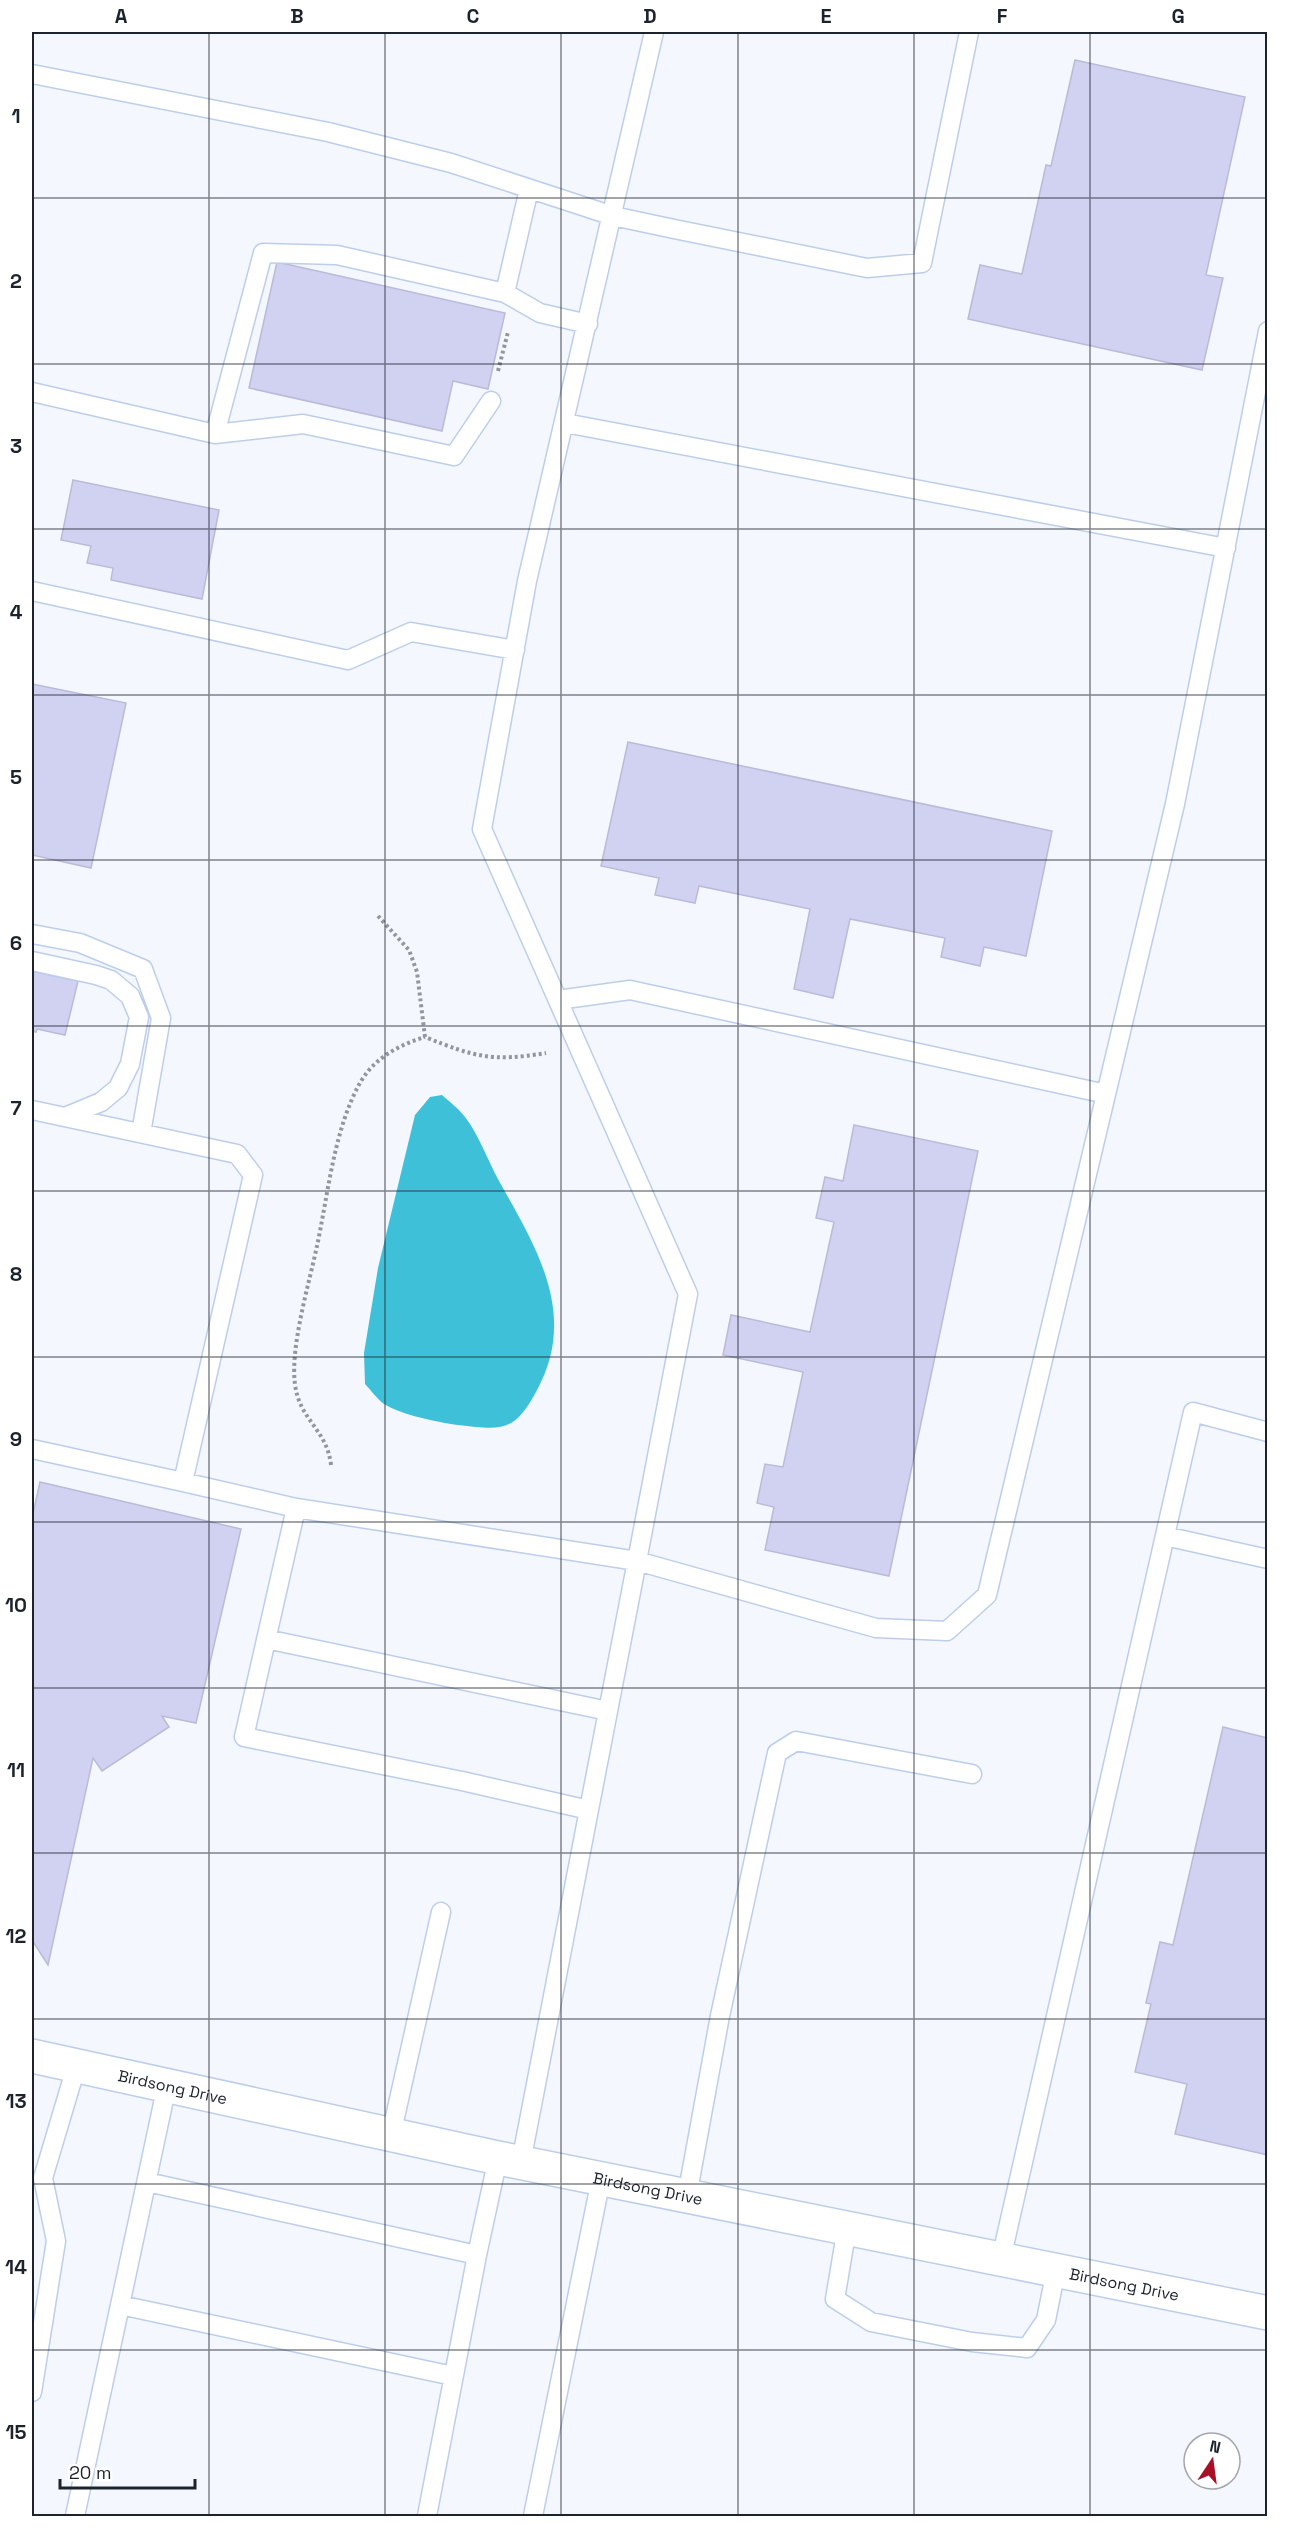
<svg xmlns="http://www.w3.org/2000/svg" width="1299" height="2548" viewBox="0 0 1299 2548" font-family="'Space Grotesk',sans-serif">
<rect width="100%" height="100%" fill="#f4f7fd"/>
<path fill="#3fc0d9" d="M442 1095C450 1102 459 1109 465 1117 479 1135 488 1161 499 1181 537 1249 579 1315 536 1392 514 1433 501 1430 458 1425 437 1422 402 1415 384 1404 377 1399 371 1390 365 1384L364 1353 378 1268 415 1115 430 1097Z"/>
<path fill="#d1d1f2" stroke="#babad9" stroke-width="1.5" d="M1075 60 1245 97 1206 275 1223 278 1202 370 968 319 980 265 1022 274 1046 165 1051 166Z
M277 262 505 313 488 389 453 381 442 431 249 388Z
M73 480 219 510 202 599 111 580 113 568 87 563 91 546 61 540Z
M32 684 126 703 91 868 32 855Z
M628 742 1052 831 1026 956 984 947 980 966 941 957 945 938 850 919 833 998 794 989 810 909 699 886 695 903 655 895 659 878 601 866Z
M32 971 78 981 65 1035 37 1029 36 1032 32 1031Z
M854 1125 978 1151 889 1576 765 1550 774 1507 757 1503 765 1464 783 1467 803 1372 723 1355 731 1315 810 1332 834 1222 816 1218 825 1177 843 1181Z
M40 1482 241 1529 196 1723 162 1716 169 1727 102 1771 93 1758 48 1965 32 1940V1518Z
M1223 1727 1268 1738V2155L1175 2134 1187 2084 1135 2072 1151 2004 1146 2003 1160 1942 1173 1945Z"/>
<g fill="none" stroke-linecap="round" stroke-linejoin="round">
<defs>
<path id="lane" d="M654 32 527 581 482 829 688 1294 637 1561 876 1628 947 1631 987 1595 1175 804 1268 331
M32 74 328 132 451 163 613 216 674 229 867 268 922 263 969 32
M505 293 540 313 588 324
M32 392 215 434 263 253 337 255 505 293 529 189
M565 423 1226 548
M215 434 303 424 454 456 491 401
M32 591 348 660 411 632 515 650
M32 934 80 943 143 969 161 1018 141 1133
M32 961 96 975 111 980 130 996 139 1017 130 1064 118 1088 101 1102 65 1117
M558 1000 630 990 1106 1094
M32 1110 237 1154 253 1175 183 1482 296 1508 637 1561 521 2162
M32 1449 183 1482
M296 1508 244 1737 462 1781 589 1810
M1165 1536 1268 1559
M266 1639 608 1711
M391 2135 441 1912
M147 2182 477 2255 498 2158
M687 2196 720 2016 777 1753 796 1741 972 1774
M847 2228 835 2299 871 2322 972 2342 1027 2348 1046 2320 1056 2270
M1001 2259 1193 1412 1268 1432
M120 2305 453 2376
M32 2392 56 2241 43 2178 77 2064
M75 2516 167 2085
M427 2516 477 2255
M533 2516 601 2179"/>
<g id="street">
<path id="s1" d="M32 2056 498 2158 1268 2313"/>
</g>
</defs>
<use href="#lane" stroke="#bdceea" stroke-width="21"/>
<use href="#street" stroke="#bdceea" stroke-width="36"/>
<path stroke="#92969e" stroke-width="4" stroke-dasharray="3 3" stroke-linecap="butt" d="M498 371 508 332
M378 916 409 950 417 972 425 1037C475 1057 492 1062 546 1053
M331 1465C327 1429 299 1420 295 1384 290 1347 309 1284 317 1246 328 1195 334 1129 360 1083 374 1058 399 1045 425 1037"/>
<use href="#lane" stroke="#fff" stroke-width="18"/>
<use href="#street" stroke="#fff" stroke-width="33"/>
</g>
<path fill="none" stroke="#1d232d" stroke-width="1.5" stroke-opacity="0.55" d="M209 32V2516M385 32V2516M561 32V2516M738 32V2516M914 32V2516M1090 32V2516M32 198H1268M32 364H1268M32 529H1268M32 695H1268M32 860H1268M32 1026H1268M32 1191H1268M32 1357H1268M32 1522H1268M32 1688H1268M32 1853H1268M32 2019H1268M32 2184H1268M32 2350H1268"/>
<g text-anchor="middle" stroke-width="4.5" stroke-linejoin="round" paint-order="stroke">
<g font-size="16" fill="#1d232d" stroke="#fff">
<text dy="6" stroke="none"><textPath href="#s1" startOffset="144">Birdsong Drive</textPath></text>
<text dy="6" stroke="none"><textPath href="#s1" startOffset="630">Birdsong Drive</textPath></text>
<text dy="6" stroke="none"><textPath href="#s1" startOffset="1116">Birdsong Drive</textPath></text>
</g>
</g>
<rect width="1299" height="2548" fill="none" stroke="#ffffff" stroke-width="66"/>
<g transform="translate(1212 2461) rotate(13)"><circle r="28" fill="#ffffff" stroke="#a5a7ab" stroke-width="1.5"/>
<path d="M0-4.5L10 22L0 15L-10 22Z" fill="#a81027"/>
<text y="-9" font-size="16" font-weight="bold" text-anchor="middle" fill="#1d232d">N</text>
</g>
<path d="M60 2479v9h135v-9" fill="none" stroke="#1d232d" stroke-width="3"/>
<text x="69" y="2479" font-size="18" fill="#1d232d" stroke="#ffffff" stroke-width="4.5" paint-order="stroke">20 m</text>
<rect x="33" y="33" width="1233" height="2482" fill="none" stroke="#1d232d" stroke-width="2"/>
<g font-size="20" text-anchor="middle" font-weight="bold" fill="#1d232d">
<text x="121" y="23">A</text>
<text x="297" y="23">B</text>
<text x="473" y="23">C</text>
<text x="650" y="23">D</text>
<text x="826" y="23">E</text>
<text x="1002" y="23">F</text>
<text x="1178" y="23">G</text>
<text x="16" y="123">1</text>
<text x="16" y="288">2</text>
<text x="16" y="453">3</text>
<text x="16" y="619">4</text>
<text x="16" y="784">5</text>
<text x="16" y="950">6</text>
<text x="16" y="1115">7</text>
<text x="16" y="1281">8</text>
<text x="16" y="1446">9</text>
<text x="16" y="1612">10</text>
<text x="16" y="1777">11</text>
<text x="16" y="1943">12</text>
<text x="16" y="2108">13</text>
<text x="16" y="2274">14</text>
<text x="16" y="2439">15</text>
</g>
</svg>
